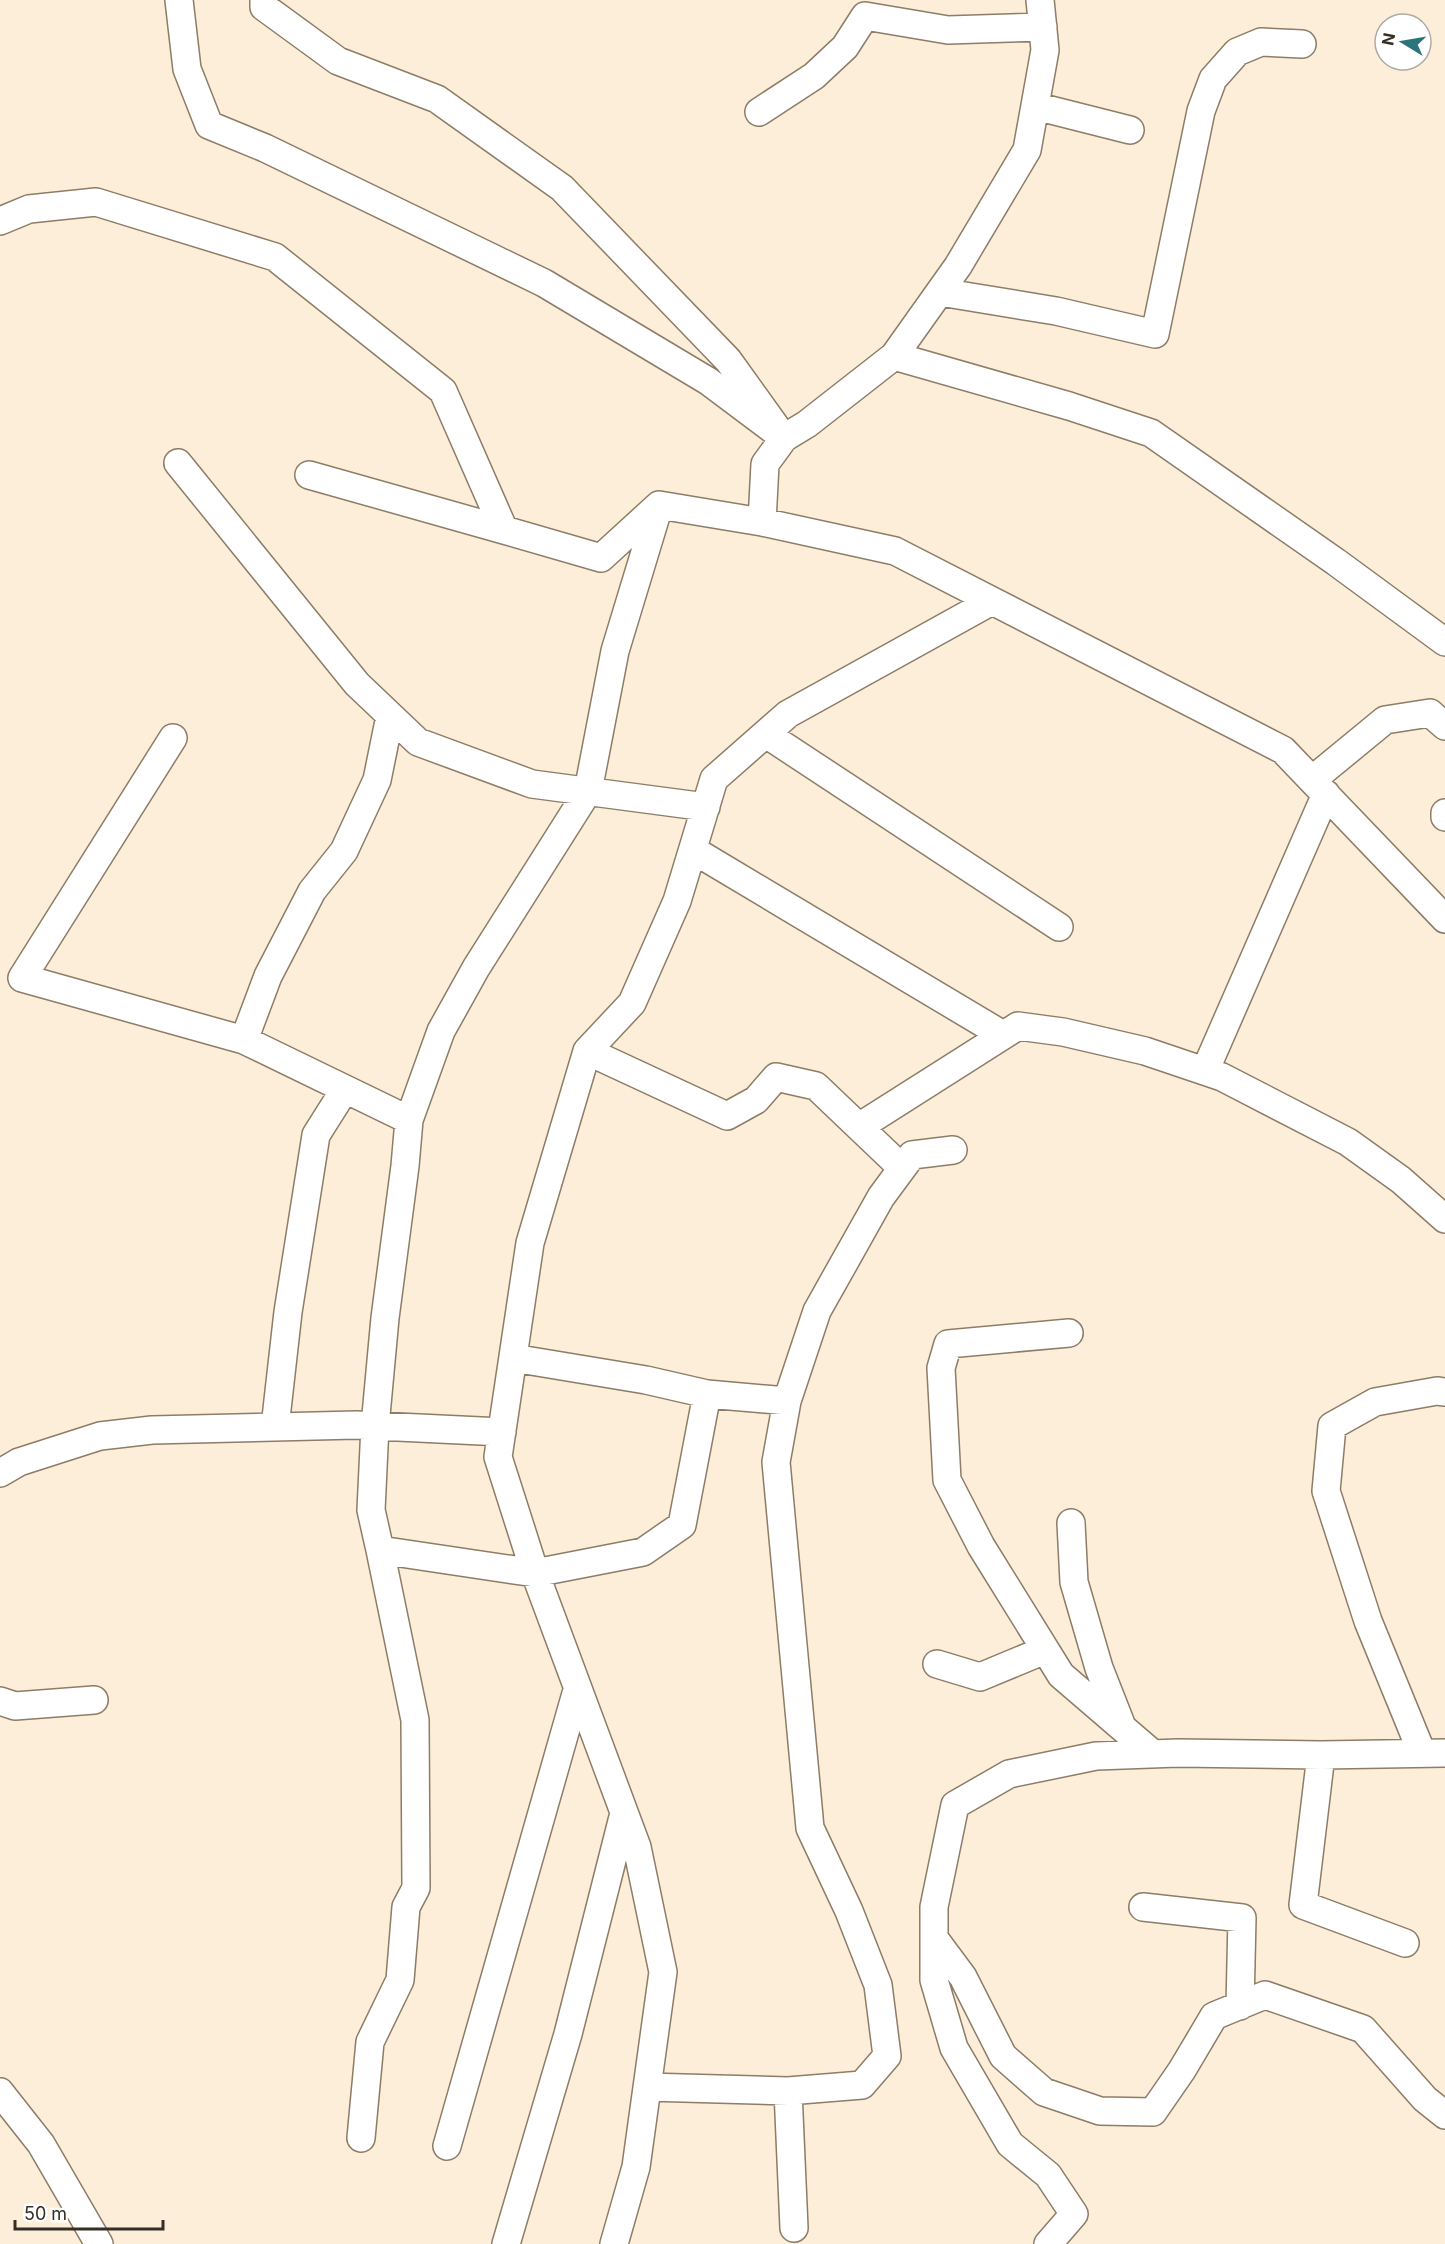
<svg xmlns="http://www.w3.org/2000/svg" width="1445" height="2244" viewBox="0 0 1445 2244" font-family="Inter,sans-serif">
<rect width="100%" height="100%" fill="#fdeeda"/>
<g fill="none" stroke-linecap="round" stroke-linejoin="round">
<defs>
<path id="minor" d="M179 0 187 69 209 125 265 148 544 283 708 381 784 438 728 360 562 188 437 99 338 61 264 7V0
M1035 106 1130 130
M759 112 814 76 845 47 865 16 948 30 1043 27
M0 221 29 209 96 202 275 257 443 391 504 530 601 558 659 505 762 522 895 551 1283 750 1445 919
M940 292 1056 311 1155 334 1201 111 1213 79 1237 52 1261 42 1302 44
M894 356 1069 406 1151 433 1336 562 1445 642
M178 463 357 684 418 742 532 784 706 807
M309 475 504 530
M762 522 765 464 784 438 807 424 894 356 958 266 1027 150 1045 50 1040 0
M766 734 1059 927
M173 738 22 978 244 1040 409 1120
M1312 780 1385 720 1430 713 1445 726
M1445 813V817
M693 850 1003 1035
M244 1040 268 976 312 891 344 851 377 780 390 716
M587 1051 727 1116 756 1100 776 1077 816 1086 902 1168
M1205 1071 1326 794
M859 1127 1018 1026 1063 1032 1145 1051 1222 1077 1348 1142 1401 1180 1445 1219
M1069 1333 948 1344 941 1368 947 1480 981 1546 1061 1675 1153 1754
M513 1358 646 1380 707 1394 787 1401
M275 1427 288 1312 316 1135 345 1089
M0 1473 19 1462 100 1436 152 1430 356 1425 502 1432
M1071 1523 1074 1582 1099 1668 1121 1724
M380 1550 371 1510 375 1426 385 1318 405 1166 409 1120 441 1031 476 968 588 791 615 651 659 506
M937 1664 980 1677 1045 1650
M0 1701 15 1706 94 1700
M1422 1753 1368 1621 1326 1491 1332 1426 1375 1402 1437 1391 1445 1392
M1321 1755 1303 1905 1405 1943
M1143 1907 1242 1918 1240 2006
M934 1938 963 1977 1003 2056 1044 2092 1100 2111 1153 2112 1182 2070 1214 2016 1265 1995 1363 2029 1425 2099 1445 2115
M647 2087 788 2091 862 2085 887 2056 878 1985 849 1911 810 1828 776 1462 787 1401 817 1311 881 1197 912 1155 953 1150
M788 2091 794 2228
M0 2092 41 2144 99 2244
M361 2138 370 2042 400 1980 406 1907 416 1888 415 1720 380 1550 535 1573 643 1552 682 1525 707 1394
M447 2146 577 1690
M506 2244 568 2034 624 1813
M614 2244 636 2167 663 1972 637 1847 535 1573 498 1457 530 1243 587 1051 632 1003 677 901 714 779 788 714 992 601
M1048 2244 1074 2214 1048 2175 1010 2144 954 2048 934 1980V1907L955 1805 1009 1774 1096 1756 1178 1753 1321 1755 1445 1753"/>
</defs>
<use href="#minor" stroke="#8d7c66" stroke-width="30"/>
<use href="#minor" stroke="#fff" stroke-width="27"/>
</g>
<g transform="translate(1403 42) rotate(281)"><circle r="28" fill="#ffffff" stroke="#aeaba7" stroke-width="1.5"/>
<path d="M0-4.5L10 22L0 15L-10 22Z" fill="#2b757a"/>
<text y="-9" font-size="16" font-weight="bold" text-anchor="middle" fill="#352e24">N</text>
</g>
<path d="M15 2220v9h148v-9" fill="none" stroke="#352e24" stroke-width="3"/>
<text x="24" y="2220" font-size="18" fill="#352e24" stroke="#ffffff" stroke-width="4.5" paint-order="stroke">50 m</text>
</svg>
